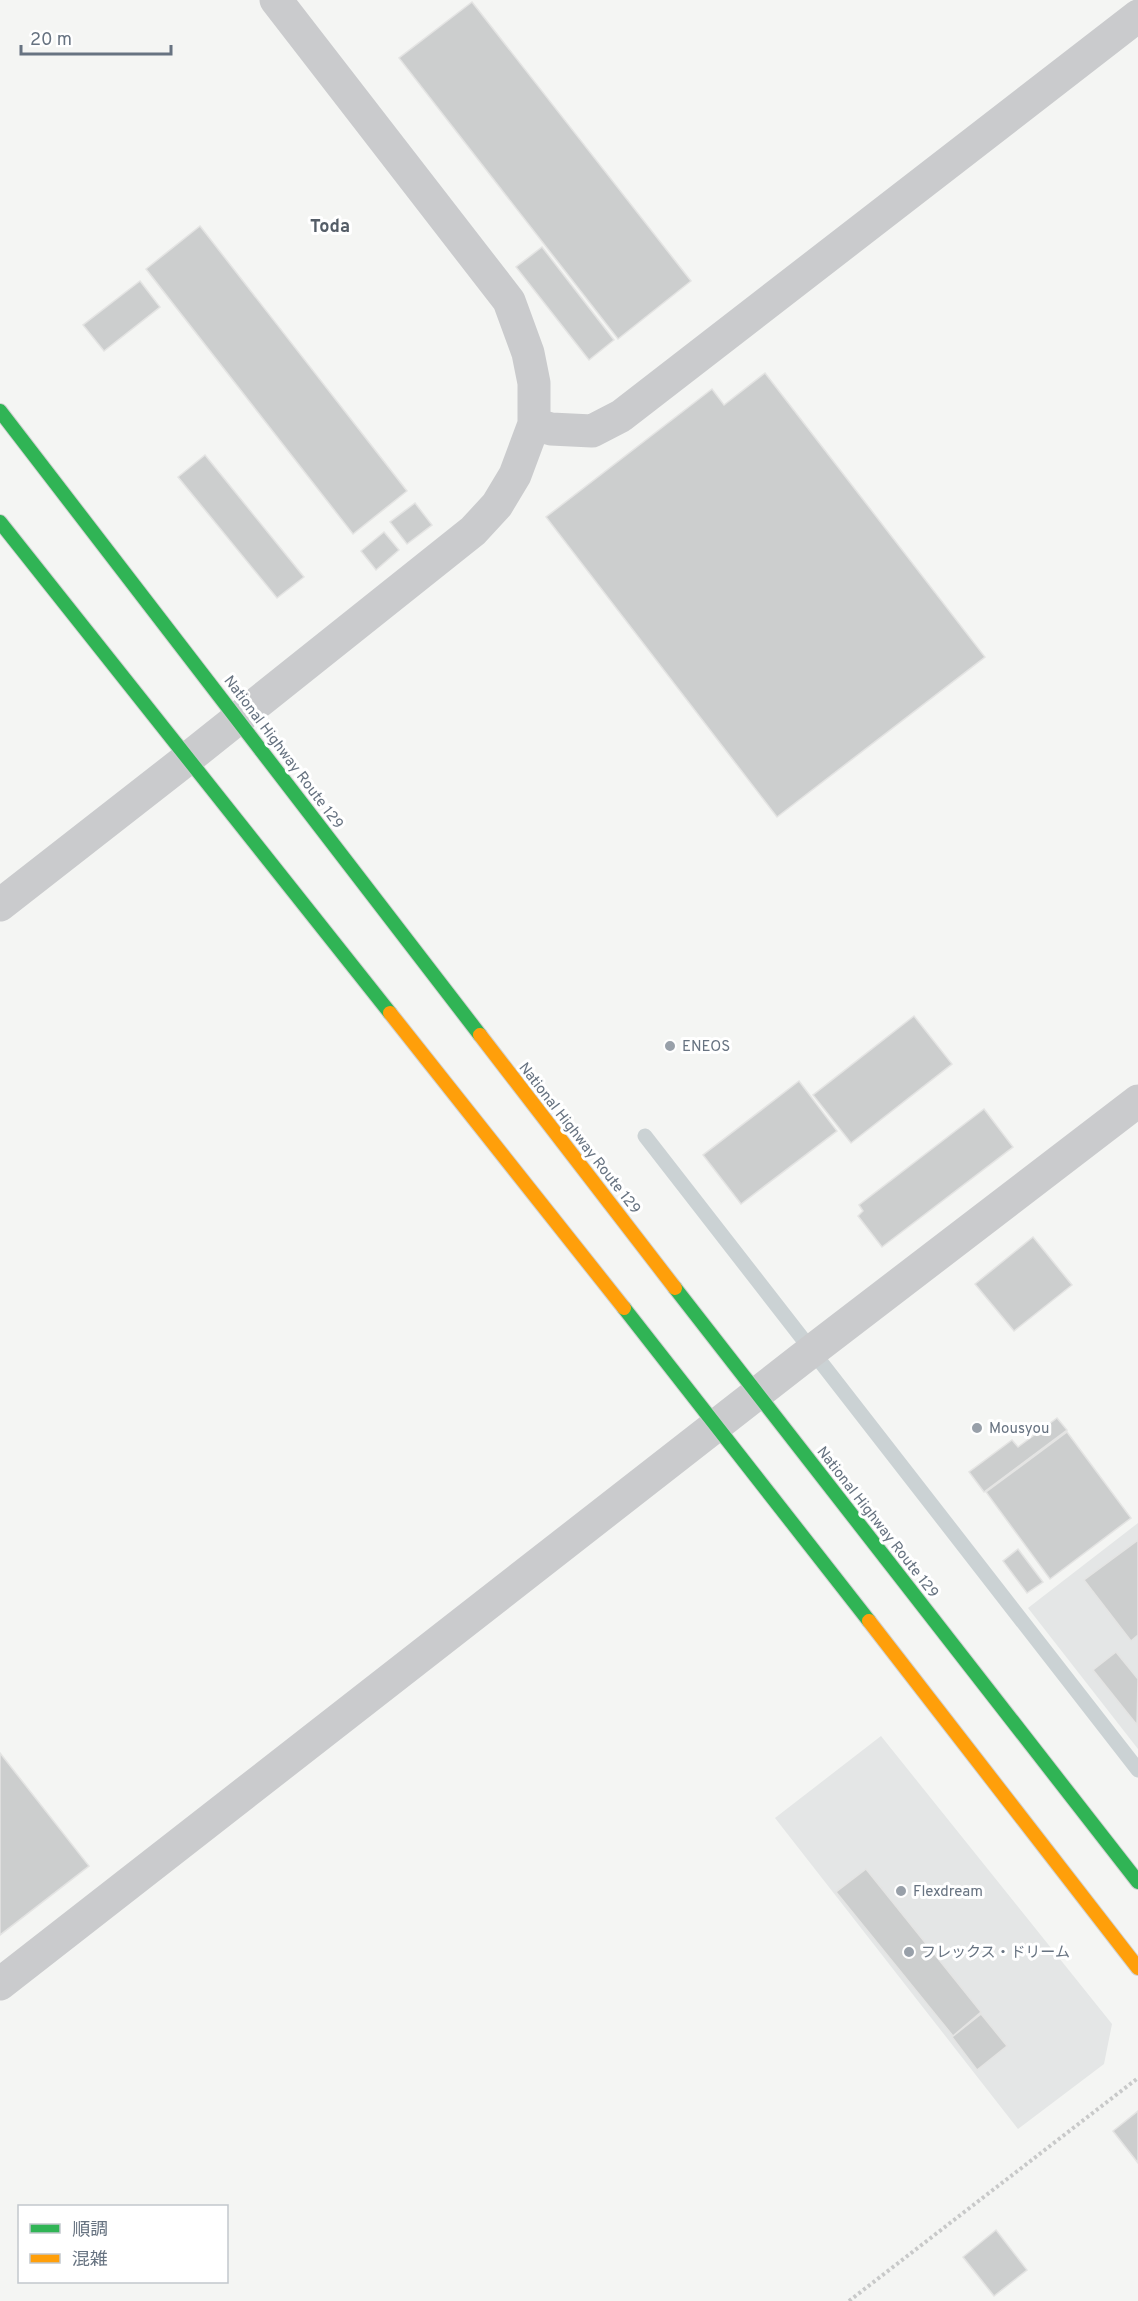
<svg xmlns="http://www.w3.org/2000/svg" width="1138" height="2301" viewBox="0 0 1138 2301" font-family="Overpass,'Noto Sans JP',sans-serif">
<rect width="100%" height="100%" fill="#f4f5f3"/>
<path fill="#e4e6e6" d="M1138 1523V1749L1028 1608Z
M881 1736 1112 2024 1104 2064 1018 2129 775 1818Z"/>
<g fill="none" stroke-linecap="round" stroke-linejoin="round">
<path stroke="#cbd2d4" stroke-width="15" d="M645 1136 1138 1770"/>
</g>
<path fill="#cccece" stroke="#e4e4e3" stroke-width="1.5" d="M472 2 691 281 618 339 399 58Z
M200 226 407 491 353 534 146 269Z
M542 247 614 340 589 360 516 267Z
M140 281 160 307 104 351 83 325Z
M765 373 985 657 777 817 546 517 712 389 724 405Z
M205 455 304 577 277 598 178 477Z
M415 503 432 525 407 544 390 522Z
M384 532 399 550 376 570 361 551Z
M914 1016 952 1064 851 1143 813 1095Z
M799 1081 837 1131 741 1204 703 1155Z
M984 1109 1013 1147 882 1247 858 1216 863 1211 859 1205Z
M1033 1237 1072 1285 1014 1331 975 1284Z
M1057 1418 1067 1430 984 1492 969 1472 1012 1440 1018 1447Z
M1067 1432 1131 1518 1050 1579 986 1492Z
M1138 1540V1635L1131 1641 1084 1580Z
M1018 1549 1043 1582 1027 1593 1003 1561Z
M1116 1652 1138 1679 1137 1725 1093 1670Z
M0 1753 89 1866 0 1935Z
M866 1869 981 2012 953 2036 836 1892Z
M981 2014 1007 2046 977 2070 952 2037Z
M1138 2111V2163L1113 2131Z
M996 2230 1027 2270 994 2296 963 2257Z"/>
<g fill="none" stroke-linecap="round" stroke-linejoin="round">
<defs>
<path id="fast" d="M0 411 480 1035
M0 522 390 1013
M675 1288 1138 1882
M624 1308 869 1621"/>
<path id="slow" d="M390 1013 624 1308
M480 1035 675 1288
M869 1621 1138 1968"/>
</defs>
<use href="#fast" stroke="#d0d1d1" stroke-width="16"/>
<use href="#slow" stroke="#d0d1d1" stroke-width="16"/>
<path stroke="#c8c9c9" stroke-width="4" stroke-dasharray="3 3" stroke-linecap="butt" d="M849 2301 1138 2078"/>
<path stroke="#cacbcd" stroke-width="33" d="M534 424 551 429 592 431 621 416 1138 16
M0 905 187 759 473 531 497 505 515 475 534 424V383L528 353 509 301 276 0
M0 1984 800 1360 1138 1101"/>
<use href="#fast" stroke="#30b455" stroke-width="14"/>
<use href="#slow" stroke="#ff9f0a" stroke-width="14"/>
</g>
<g fill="#98a0a9" stroke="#fff" stroke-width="2">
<circle cx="670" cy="1046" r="6"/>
<circle cx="977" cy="1428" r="6"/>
<circle cx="901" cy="1891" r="6"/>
<circle cx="909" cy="1952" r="6"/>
</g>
<g text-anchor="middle" stroke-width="6" stroke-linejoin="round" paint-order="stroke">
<g font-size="15" fill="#677381" stroke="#fff">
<text transform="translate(284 752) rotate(53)" y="5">National Highway Route 129</text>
<text transform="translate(580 1138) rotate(52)" y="5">National Highway Route 129</text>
<text transform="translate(878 1522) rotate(52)" y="5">National Highway Route 129</text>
</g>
<g font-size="15" fill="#677381" stroke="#fff" text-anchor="start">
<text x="682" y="1051">ENEOS</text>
<text x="989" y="1433">Mousyou</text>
<text x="913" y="1896">Flexdream</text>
<text x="921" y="1957">フレックス・ドリーム</text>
</g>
<g font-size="18" font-weight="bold" fill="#545d67" stroke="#fff">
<text x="330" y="232">Toda</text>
</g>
</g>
<rect x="18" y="2205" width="210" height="78" fill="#ffffff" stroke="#c2c7cd" stroke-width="1.5"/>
<rect x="30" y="2224" width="30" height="9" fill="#30b455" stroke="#c2c7cd" stroke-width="1.5"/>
<text x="72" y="2235" font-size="18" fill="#677381">順調</text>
<rect x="30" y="2254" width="30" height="9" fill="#ff9f0a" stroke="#c2c7cd" stroke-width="1.5"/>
<text x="72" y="2265" font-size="18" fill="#677381">混雑</text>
<path d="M21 45v9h150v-9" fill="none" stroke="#677381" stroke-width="3"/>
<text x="30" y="45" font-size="18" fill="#677381" stroke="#ffffff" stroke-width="4.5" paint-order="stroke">20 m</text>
</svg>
